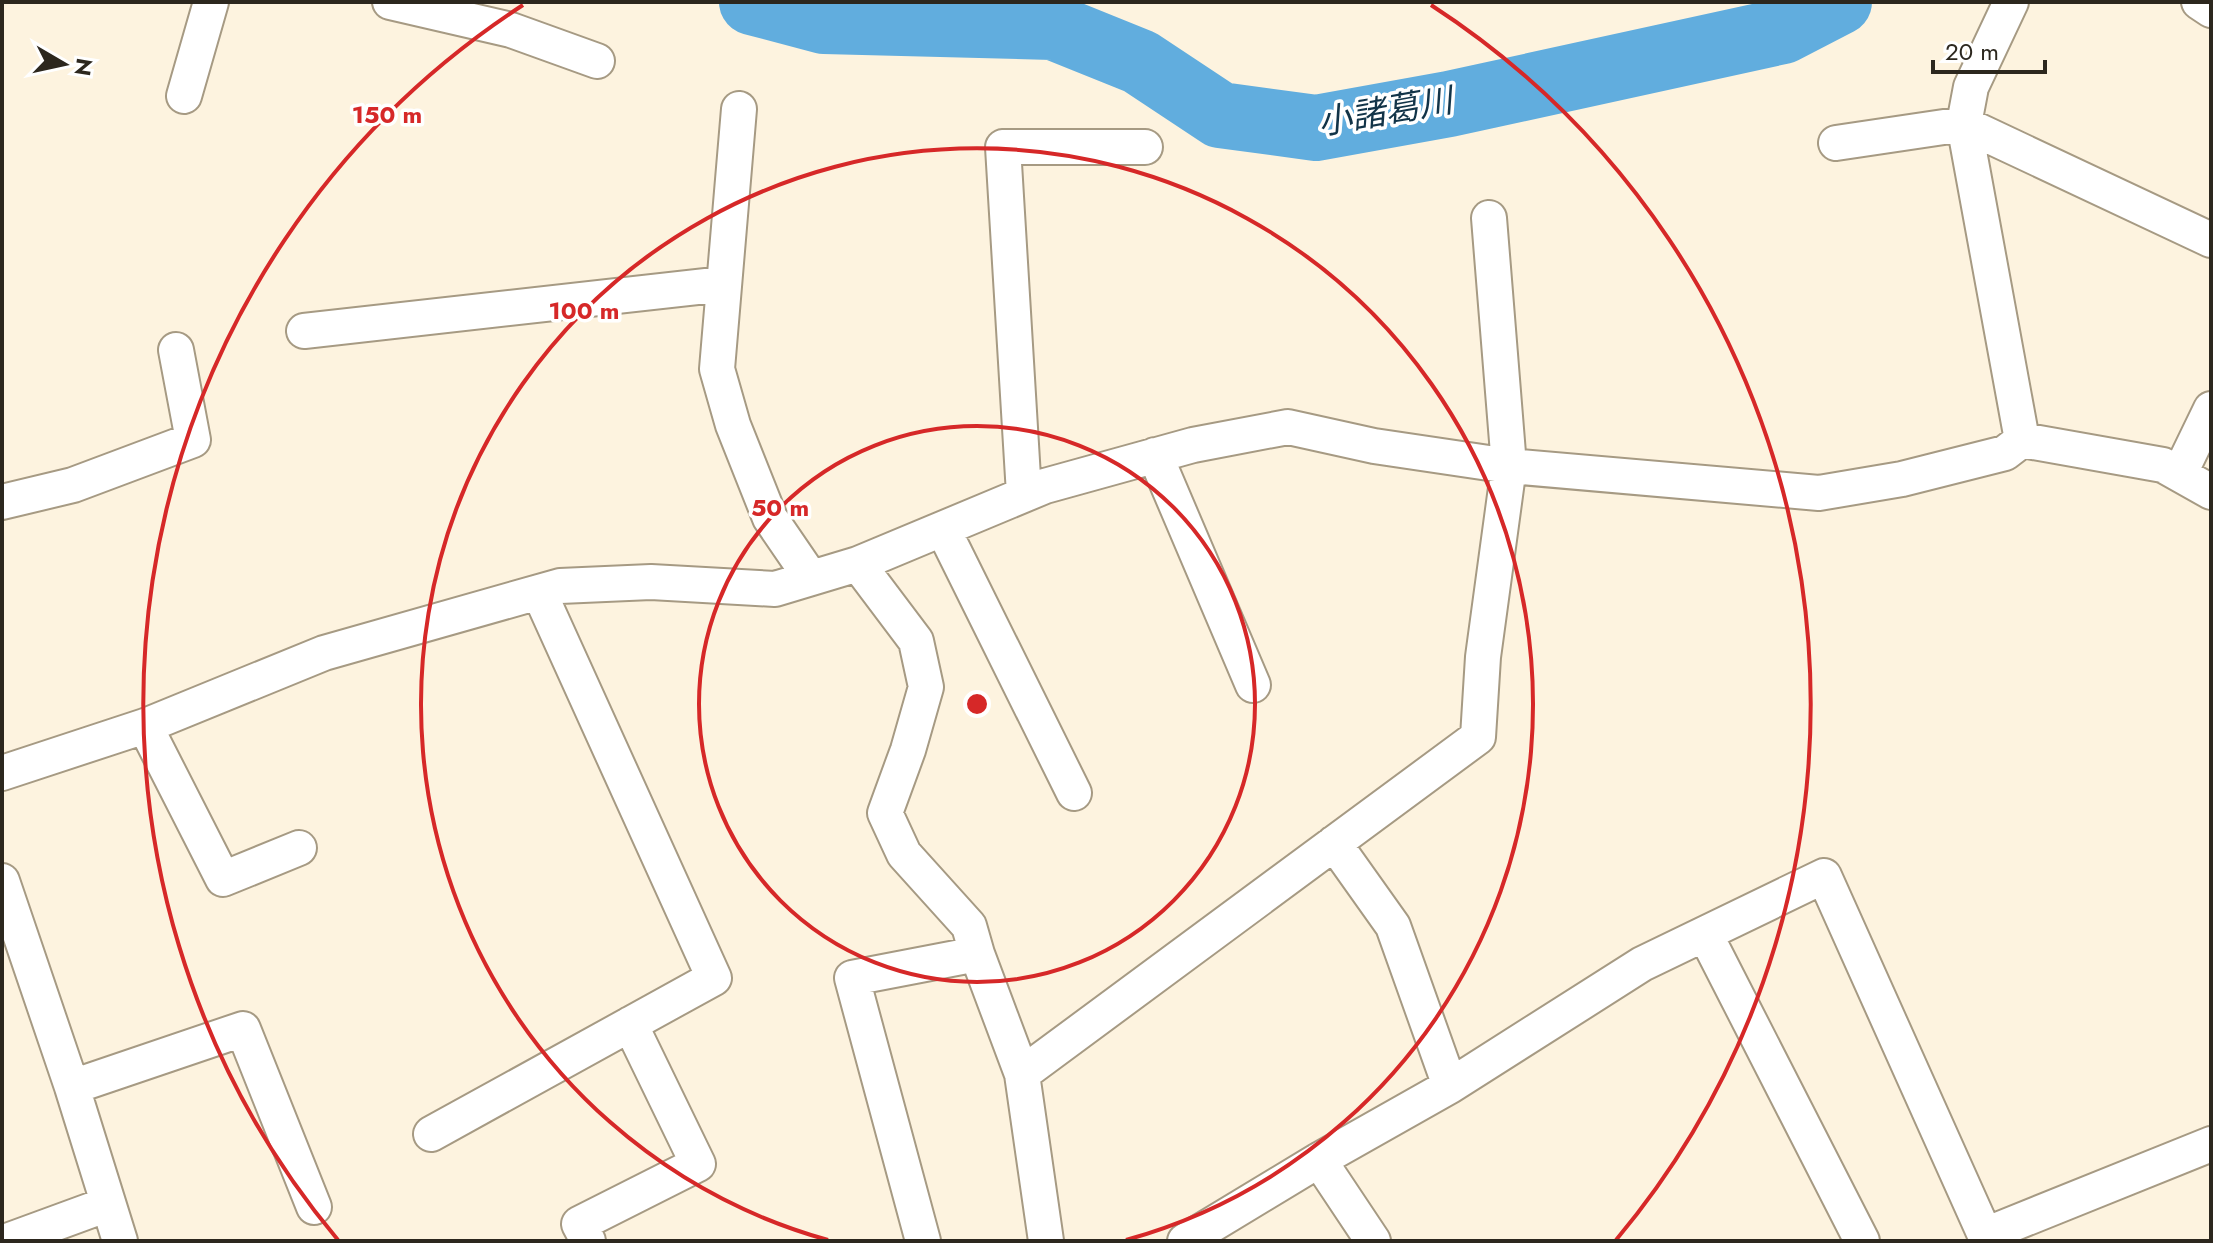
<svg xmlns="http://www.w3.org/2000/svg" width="2213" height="1243" viewBox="0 0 2213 1243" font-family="Jost,'Noto Sans JP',sans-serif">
<rect width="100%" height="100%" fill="#fdf3df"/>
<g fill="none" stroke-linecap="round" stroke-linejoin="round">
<path stroke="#61adde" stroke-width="66" d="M752 2 824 21 1053 27 1140 62 1220 115 1316 128 1449 104 1783 31 1839 2"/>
<defs>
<path id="street" d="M390 2 511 30 597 61
M2011 2 1971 87 1964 124 2022 440
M2199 2 2211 10
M184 96 211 2
M739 109 717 369 733 425 770 518 811 578
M1836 143 1964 124 2211 240
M304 331 724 284
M1155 455 1253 685
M2180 473 2211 409
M1024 494 1003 147H1145
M2 502 73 485 193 440 176 350
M943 529 1074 793
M858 564 916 641 926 687 908 750 885 813 904 854 969 926 977 954 1022 1074 1046 1241
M145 726 223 879 299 848
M2 773 145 726 324 653 560 586 651 582 775 589 858 564 1045 486 1193 445 1288 427 1374 446 1509 466 1819 493 1902 479 2005 453 2022 440 2163 465 2211 492
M1334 843 1393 926 1450 1086
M2 881 72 1087 120 1241
M1705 934 1862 1241
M1022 1074 1478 737 1483 657 1509 466 1489 218
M72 1087 243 1029 314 1207
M431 1134 714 978 539 592
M1319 1160 1373 1241
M7 1241 108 1204
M588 1241 579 1224 698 1164 630 1024
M923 1241 852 978 977 954
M1185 1241 1319 1160 1450 1086 1642 964 1824 876 1985 1235 2211 1144"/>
</defs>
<use href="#street" stroke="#a69a83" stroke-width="38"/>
<use href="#street" stroke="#fff" stroke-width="34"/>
</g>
<g fill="none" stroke="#d62828" stroke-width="4">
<circle cx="977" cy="704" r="278"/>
<path d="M828 1240A556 556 0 1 1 1126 1240"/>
<path d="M338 1240A834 834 0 0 1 523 5M1431 5A834 834 0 0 1 1616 1240"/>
</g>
<g text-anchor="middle" stroke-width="7" stroke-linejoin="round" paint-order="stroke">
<g font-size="34" font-style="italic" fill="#123448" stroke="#fff">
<text transform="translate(1385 111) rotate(-10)" y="12">小諸葛川</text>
</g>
</g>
<circle cx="977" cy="704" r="12" fill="#d62828" stroke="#fff" stroke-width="4"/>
<g font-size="24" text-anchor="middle" font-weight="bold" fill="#d62828" stroke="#fff" stroke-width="7" stroke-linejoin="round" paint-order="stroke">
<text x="387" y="123">150 m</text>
<text x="584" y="319">100 m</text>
<text x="780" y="516">50 m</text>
</g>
<rect width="2213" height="1243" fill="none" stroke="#2c271e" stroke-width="8"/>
<g transform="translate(64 64) rotate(99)" stroke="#ffffff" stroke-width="6" paint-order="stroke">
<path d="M0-6L14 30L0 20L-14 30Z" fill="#2c271e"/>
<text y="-12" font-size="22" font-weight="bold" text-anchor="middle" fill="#2c271e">N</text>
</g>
<path d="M1933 60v12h112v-12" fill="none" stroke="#2c271e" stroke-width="4"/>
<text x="1945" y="60" font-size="24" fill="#2c271e" stroke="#ffffff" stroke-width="6" paint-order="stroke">20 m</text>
</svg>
